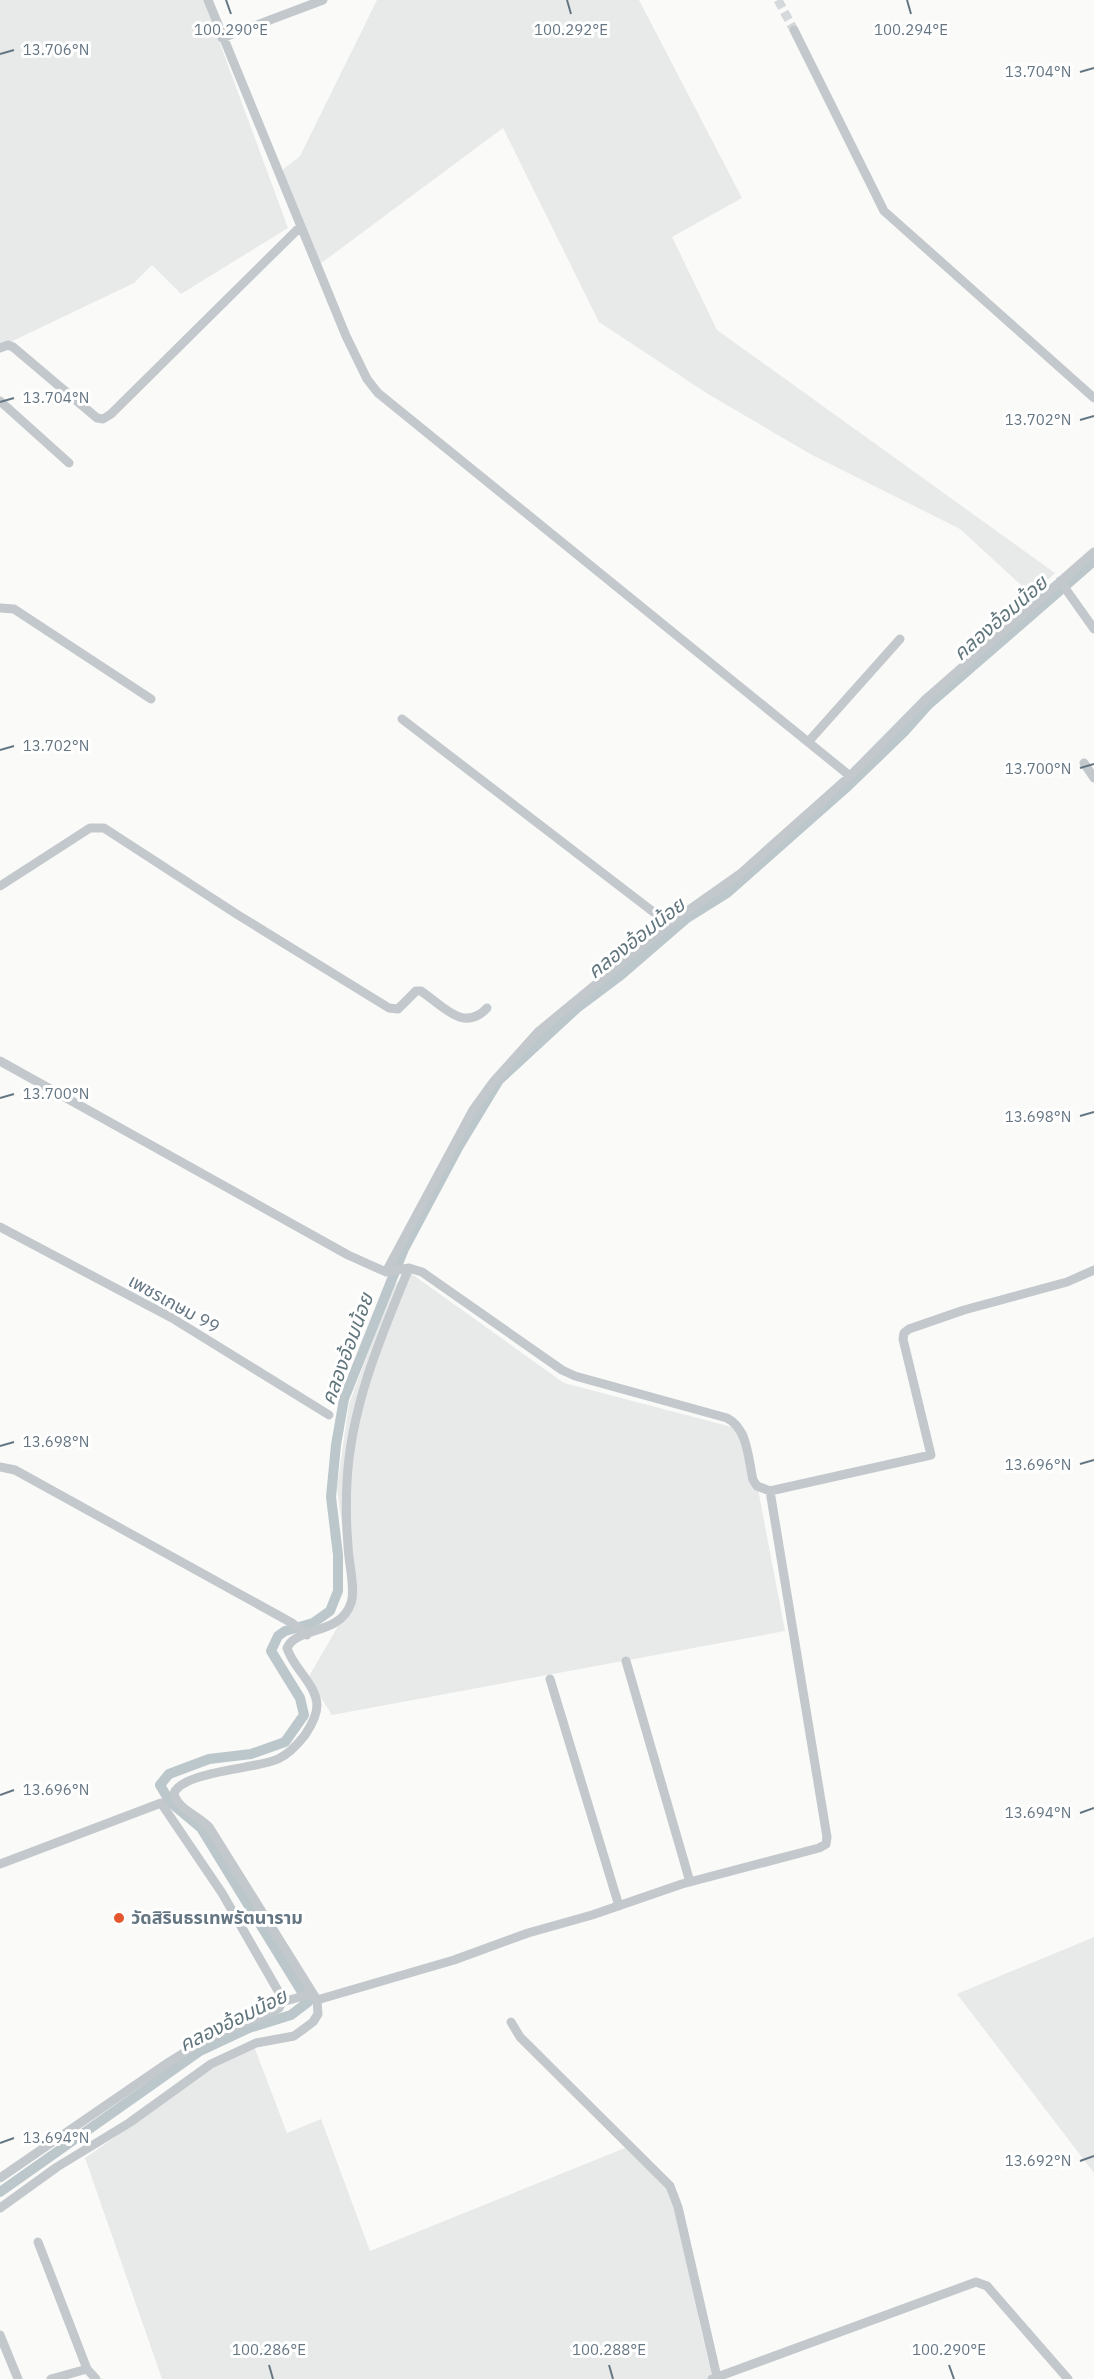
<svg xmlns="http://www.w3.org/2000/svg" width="1094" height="2379" viewBox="0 0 1094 2379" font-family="'IBM Plex Sans','Noto Sans Thai',sans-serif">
<rect width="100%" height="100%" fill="#fafaf8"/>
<path fill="#e8e9e9" d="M0 0H204L288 228 181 294 152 265 134 283 0 347Z
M377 0H639L742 198 672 237 717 330 1055 573 1032 595 960 529 812 455 708 394 599 322 503 128 320 264 281 171 300 156Z
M409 1272 564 1383 747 1431 785 1631 332 1715 308 1678 352 1602 337 1488 349 1404 393 1286Z
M1094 1937V2173L957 1994Z
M252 2041 287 2133 321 2119 370 2251 625 2148 665 2184 676 2210 690 2260 699 2321 712 2376 707 2379H162L85 2158Z"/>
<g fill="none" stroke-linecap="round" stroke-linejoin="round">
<path stroke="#bbc7cb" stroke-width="10" d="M0 2192 200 2051 249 2028 291 2015 308 2002 201 1828 170 1802 160 1785 169 1774 209 1759 251 1754 285 1742 304 1715 300 1698 271 1651 278 1636 285 1631 313 1623 330 1611 338 1591V1555L331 1497 336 1445 344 1399 404 1249 459 1146 499 1080 577 1008 621 975 687 918 727 893 848 786 904 732 928 705 1094 561"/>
<path stroke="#d5d9db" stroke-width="9" stroke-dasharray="9 4.5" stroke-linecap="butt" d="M778 0 794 30"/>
<path stroke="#c3c8cc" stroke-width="9" d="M208 0 346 336 367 379 378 393 850 776
M794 30 884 211 1094 398
M222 38 323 0
M0 348 8 345 13 347 97 418 103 419 111 414 301 226
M0 401 69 463
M1060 581 1094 629
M0 608 14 609 151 699
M402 719 669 924
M809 741 900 639
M1084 763 1094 778
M0 886 90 828H104L238 915 389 1008 398 1009 416 991H421C443 1006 464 1033 487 1008
M0 1061 348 1255 386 1272 409 1268 422 1272 562 1370 575 1376 727 1418C748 1429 748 1458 753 1480L757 1486 770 1491 931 1455 903 1339 904 1333 909 1329 964 1310 1067 1282 1094 1270
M0 1227 172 1318 329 1415
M409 1268C381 1336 351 1406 347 1481 346 1502 346 1524 348 1545 348 1561 356 1589 351 1603 340 1636 297 1626 287 1648 293 1668 316 1684 317 1705 317 1716 311 1726 305 1735 298 1744 289 1754 278 1759 256 1769 184 1771 174 1793 176 1808 199 1816 209 1827L317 2000 454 1960 528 1933 592 1915 682 1884 819 1848 826 1844 827 1837 770 1491
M386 1272 473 1110 494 1081 538 1032 669 924 740 874 850 776 926 699 1094 552
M0 1467 15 1470 292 1623 307 1635
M626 1661 690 1882
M550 1679 619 1906
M0 1864 161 1803 222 1893 281 1996 282 2002
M511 2022 520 2037 670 2186 678 2207 717 2377
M0 2178 169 2062 208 2038 272 2012 279 2008 282 2002 311 1994
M0 2208 57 2167 129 2123 211 2064 256 2043 294 2036 313 2022 318 2014 317 2000
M38 2242 87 2369
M0 2335 18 2379
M51 2379 87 2369 96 2379
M712 2379 976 2282 987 2286 1068 2379"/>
</g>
<path fill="none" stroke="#657683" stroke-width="2" d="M226 0 231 14M567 0 571 14M907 0 911 14M0 54 14 50M1080 72 1094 68M0 402 14 398M1080 420 1094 416M0 750 14 746M1080 768 1094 764M0 1098 14 1094M1080 1116 1094 1112M0 1446 14 1442M1080 1464 1094 1460M0 1795 14 1790M1080 1813 1094 1808M0 2143 14 2138M1080 2161 1094 2156M269 2365 273 2379M609 2365 613 2379M949 2365 954 2379"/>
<circle fill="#e4572e" stroke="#fff" stroke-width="2" cx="119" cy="1918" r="6"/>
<g text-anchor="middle" stroke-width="6" stroke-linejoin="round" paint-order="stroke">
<g font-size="18" fill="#657683" stroke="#fff">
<text transform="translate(174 1304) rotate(29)" y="6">เพชรเกษม 99</text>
</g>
<g font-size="18" font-weight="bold" fill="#657683" stroke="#fff" text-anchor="start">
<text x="131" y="1924">วัดสิรินธรเทพรัตนาราม</text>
</g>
<g font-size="20" font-style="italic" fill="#60757c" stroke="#fff">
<text transform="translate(1000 618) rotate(-41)" y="7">คลองอ้อมน้อย</text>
<text transform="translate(636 938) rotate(-38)" y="7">คลองอ้อมน้อย</text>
<text transform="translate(347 1349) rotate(-70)" y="7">คลองอ้อมน้อย</text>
<text transform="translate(233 2020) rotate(-26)" y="7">คลองอ้อมน้อย</text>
</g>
</g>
<g font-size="15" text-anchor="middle" fill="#657683" stroke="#fff" stroke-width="6" stroke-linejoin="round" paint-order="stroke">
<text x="231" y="35">100.290°E</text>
<text x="571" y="35">100.292°E</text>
<text x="911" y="35">100.294°E</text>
<text x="56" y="55">13.706°N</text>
<text x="1038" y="77">13.704°N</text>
<text x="56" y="403">13.704°N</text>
<text x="1038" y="425">13.702°N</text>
<text x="56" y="751">13.702°N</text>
<text x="1038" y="774">13.700°N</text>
<text x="56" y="1099">13.700°N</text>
<text x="1038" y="1122">13.698°N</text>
<text x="56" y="1447">13.698°N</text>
<text x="1038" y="1470">13.696°N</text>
<text x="56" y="1795">13.696°N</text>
<text x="1038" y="1818">13.694°N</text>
<text x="56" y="2143">13.694°N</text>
<text x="1038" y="2166">13.692°N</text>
<text x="269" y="2355">100.286°E</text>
<text x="609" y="2355">100.288°E</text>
<text x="949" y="2355">100.290°E</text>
</g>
</svg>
